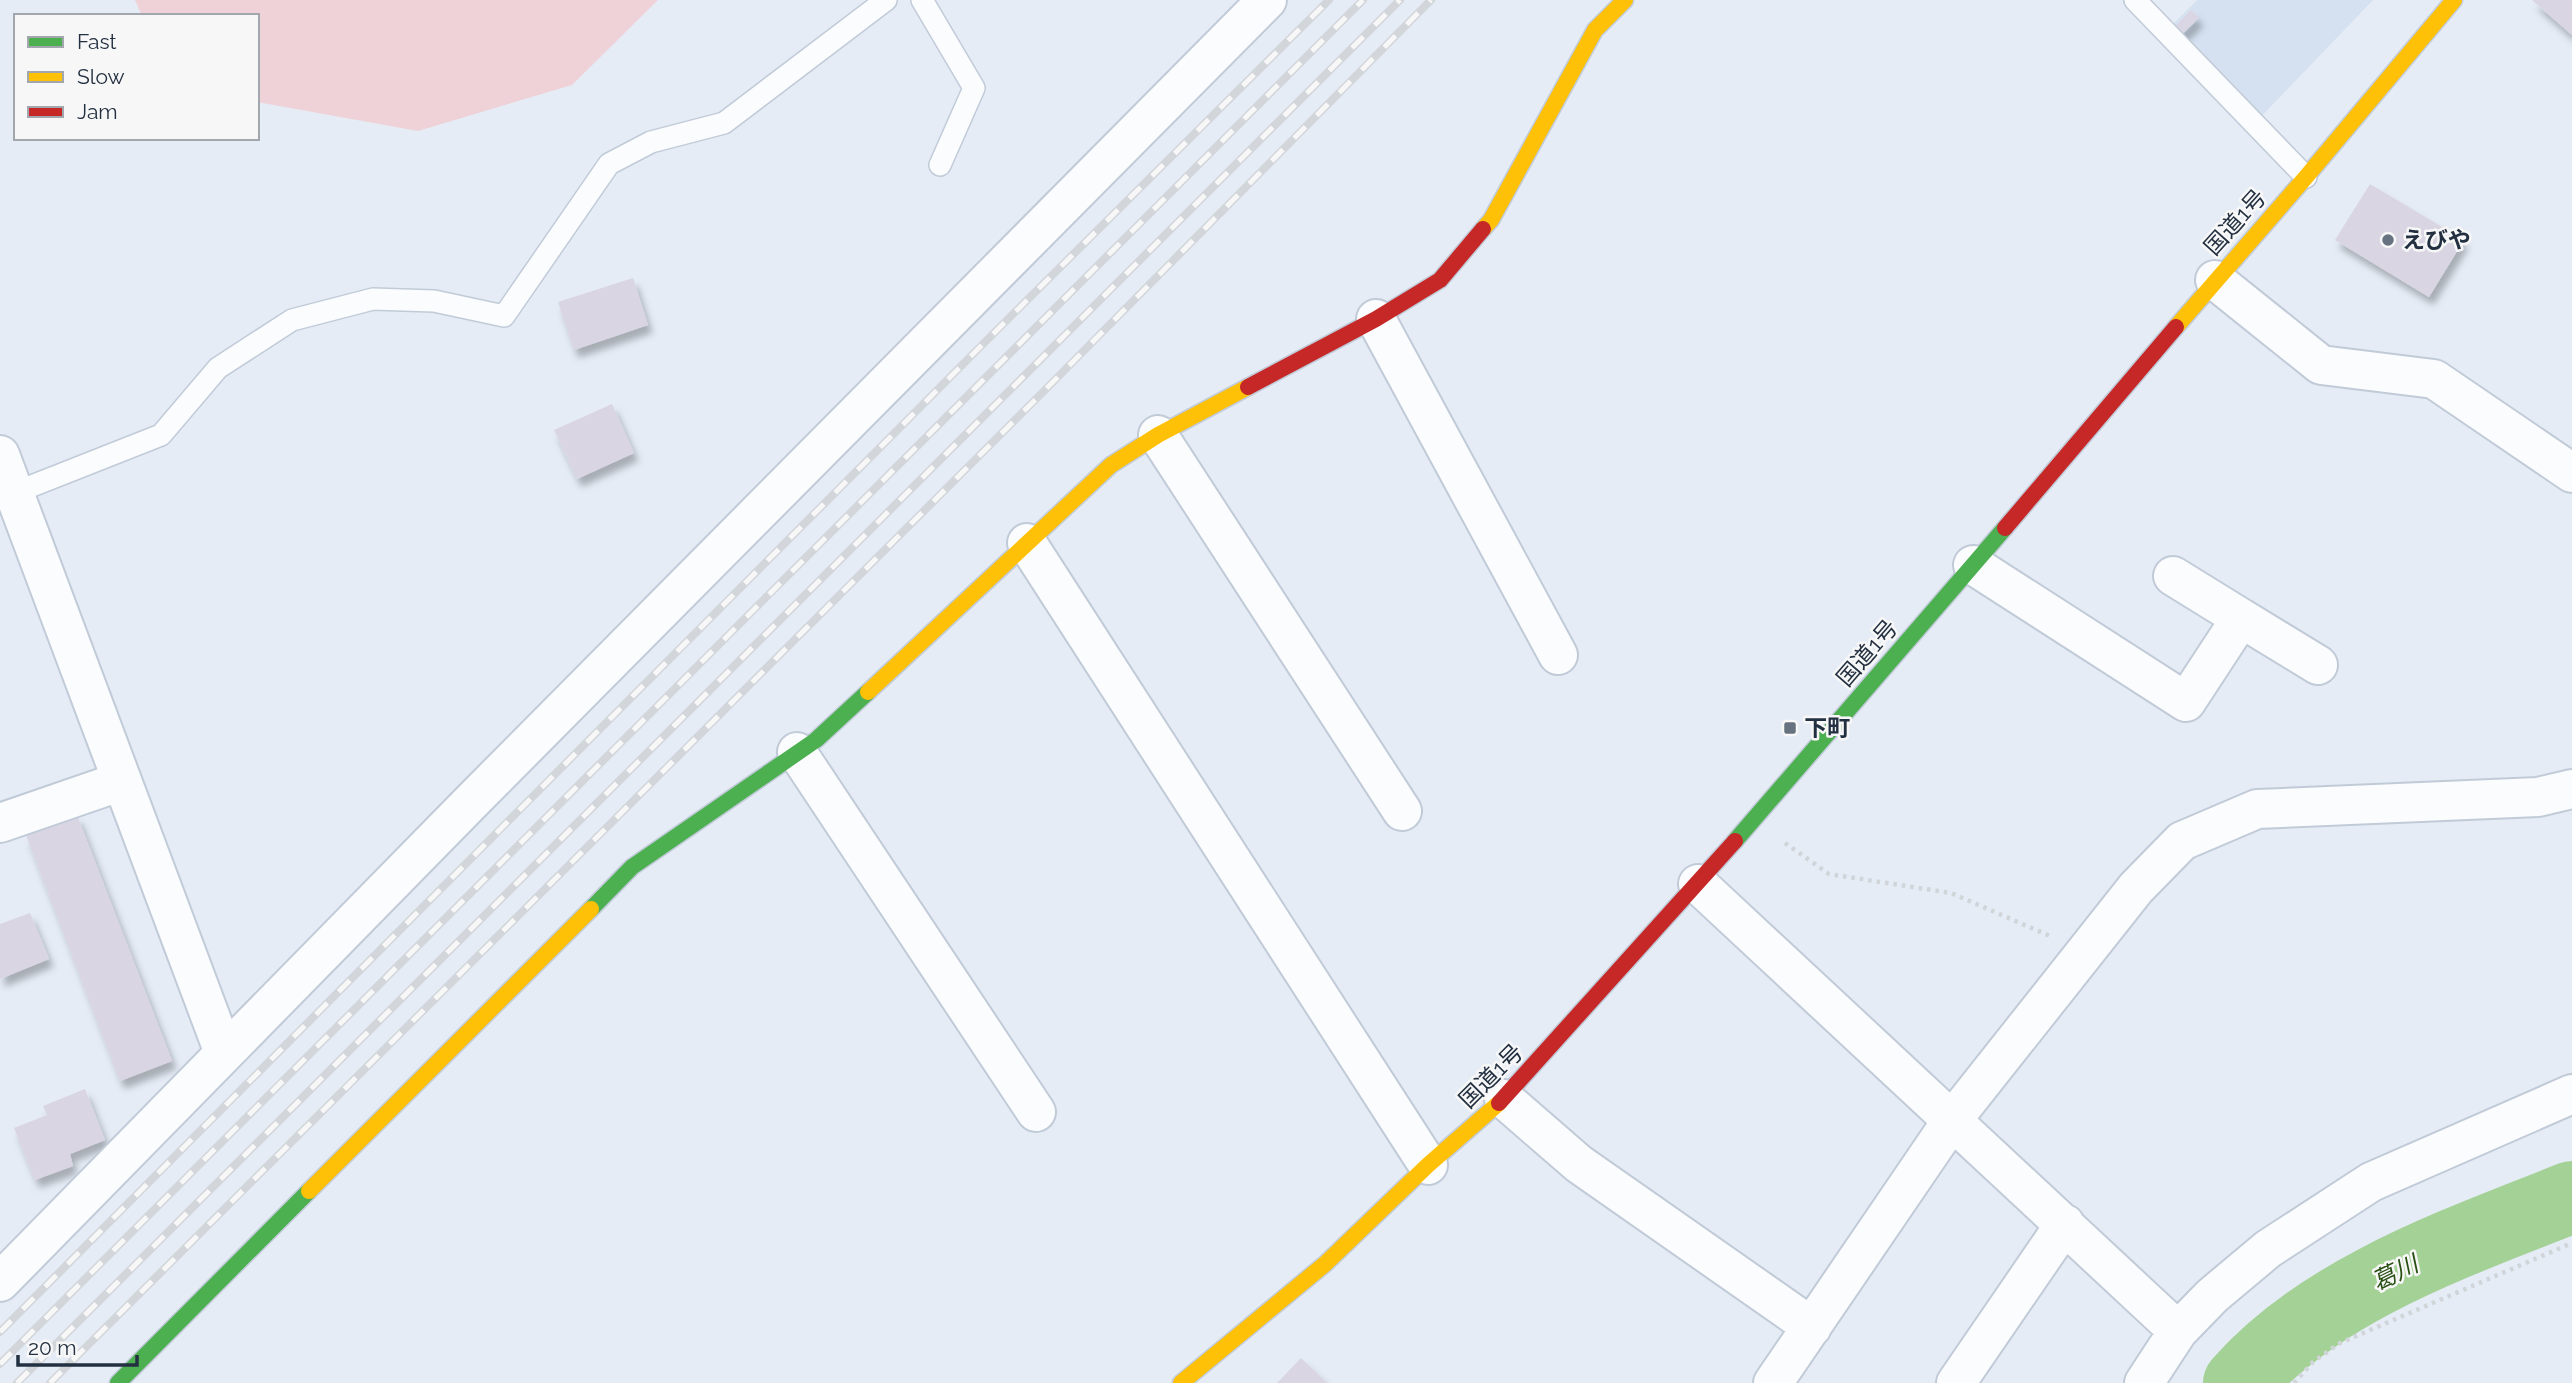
<svg xmlns="http://www.w3.org/2000/svg" width="2572" height="1383" viewBox="0 0 2572 1383" font-family="Raleway,'Noto Sans JP',sans-serif">
<defs>
<filter id="shadow"><feDropShadow dx="4.5" dy="8" stdDeviation="3.5" flood-color="#0004"/></filter>
</defs>
<rect width="100%" height="100%" fill="#e5ecf6"/>
<path fill="#d5e1f1" d="M2197 0H2373L2255 123 2166 31Z"/>
<path fill="#efd2d7" d="M135 0H658L572 85 418 131 257 102V16H142Z"/>
<g fill="none" stroke-linecap="round" stroke-linejoin="round">
<path stroke="#a4d196" stroke-width="72" d="M2239 1383C2323 1288 2457 1243 2572 1197"/>
</g>
<path fill="#d9d5e3" filter="url(#shadow)" d="M2532 0H2572V35Z
M2191 10 2199 18 2177 39 2170 32Z
M2370 184 2464 240 2429 297 2335 240Z
M633 278 648 325 574 350 558 302Z
M612 404 634 453 577 479 554 430Z
M77 815 172 1061 120 1081 26 835Z
M30 913 49 959 0 979V924Z
M85 1089 105 1140 70 1154 73 1166 35 1180 14 1128 47 1115 43 1106Z
M1301 1358 1327 1383H1277Z"/>
<g fill="none" stroke-linecap="round" stroke-linejoin="round">
<defs>
<path id="lane" d="M922 0 974 88 940 165
M2135 0 2306 177
M14 493 161 435 218 368 292 320 373 299 434 301 504 316 609 164 651 142 724 123 886 0"/>
<path id="street" d="M2215 280 2321 365 2434 379 2572 473
M1376 319 1558 655
M1158 435 1402 811
M0 455 224 1053
M1027 543 1428 1165
M1973 565 2186 702 2241 618 2318 665
M2173 576 2241 618
M797 752 1036 1112
M0 823 122 781
M1698 884 2178 1331 2144 1383
M1504 1099 1579 1164 1812 1327
M0 1282 471 802 1267 0
M2178 1331 2212 1296 2268 1249 2371 1182 2572 1094
M1773 1383 1953 1119 2136 888 2182 841 2257 809 2538 797 2572 789
M1956 1383 2065 1224"/>
<path id="fast" d="M1735 841 2005 528
M591 909 632 867 816 740 868 692
M118 1383 309 1191"/>
<path id="slow" d="M1483 229 1491 220 1595 30 1625 0
M2176 327 2306 177 2454 0
M868 692 1111 465 1158 435 1248 387
M309 1191 591 909
M1181 1383 1325 1264 1428 1165 1499 1103"/>
<path id="jam" d="M1248 387 1376 319 1440 280 1483 229
M2005 528 2176 327
M1499 1103 1735 841"/>
</defs>
<use href="#lane" stroke="#c1cbd8" stroke-width="24"/>
<use href="#street" stroke="#c1cbd8" stroke-width="42"/>
<use href="#fast" stroke="#c1cbd8" stroke-width="19"/>
<use href="#slow" stroke="#c1cbd8" stroke-width="19"/>
<use href="#jam" stroke="#c1cbd8" stroke-width="19"/>
<path stroke="#d1d4d8" stroke-width="4.5" stroke-dasharray="3.5 5" stroke-linecap="butt" d="M1785 843 1829 874 1951 893 2050 936
M2294 1383 2313 1362 2340 1343 2572 1243"/>
<use href="#lane" stroke="#fbfcfe" stroke-width="21"/>
<use href="#street" stroke="#fbfcfe" stroke-width="38"/>
<use href="#fast" stroke="#4caf50" stroke-width="16"/>
<use href="#slow" stroke="#ffc107" stroke-width="16"/>
<use href="#jam" stroke="#c62828" stroke-width="16"/>
<defs>
<path id="rail" d="M0 1332 986 341 1329 0
M0 1364 1363 0
M17 1383 1400 0
M50 1383 1040 395 1431 0"/>
</defs>
<use href="#rail" stroke="#d2d5d9" stroke-width="8"/>
<use href="#rail" stroke="#f7f7f7" stroke-width="5" stroke-dasharray="16" stroke-linecap="butt"/>
</g>
<g fill="#677280" stroke="#f7f7f7" stroke-width="2.5">
<circle cx="2388" cy="240" r="7"/>
<rect x="1783" y="721" width="14" height="14" rx="3.5"/>
</g>
<g text-anchor="middle" stroke-width="5" stroke-linejoin="round" paint-order="stroke">
<g font-size="23" fill="#233041" stroke="#f7f7f7">
<text transform="translate(2235 222) rotate(-48)" y="8">国道1号</text>
<text transform="translate(1867 653) rotate(-49)" y="8">国道1号</text>
<text transform="translate(1491 1076) rotate(-45)" y="8">国道1号</text>
</g>
<g font-size="23" font-weight="bold" fill="#233041" stroke="#f7f7f7" text-anchor="start">
<text x="2402" y="248">えびや</text>
<text x="1804" y="736">下町</text>
</g>
<g font-size="24" font-style="italic" fill="#284f13" stroke="#f7f7f7">
<text transform="translate(2395 1273) rotate(-26)" y="8">葛川</text>
</g>
</g>
<rect x="14" y="14" width="245" height="126" fill="#f7f7f7" stroke="#a2a7ae" stroke-width="2"/>
<rect x="28" y="37" width="35" height="10" fill="#4caf50" stroke="#a2a7ae" stroke-width="2"/>
<text x="77" y="49" font-size="21" fill="#233041">Fast</text>
<rect x="28" y="72" width="35" height="10" fill="#ffc107" stroke="#a2a7ae" stroke-width="2"/>
<text x="77" y="84" font-size="21" fill="#233041">Slow</text>
<rect x="28" y="107" width="35" height="10" fill="#c62828" stroke="#a2a7ae" stroke-width="2"/>
<text x="77" y="119" font-size="21" fill="#233041">Jam</text>
<path d="M18 1355v10h119v-10" fill="none" stroke="#233041" stroke-width="3.5"/>
<text x="28" y="1355" font-size="21" fill="#233041" stroke="#f7f7f7" stroke-width="5" paint-order="stroke">20 m</text>
</svg>
